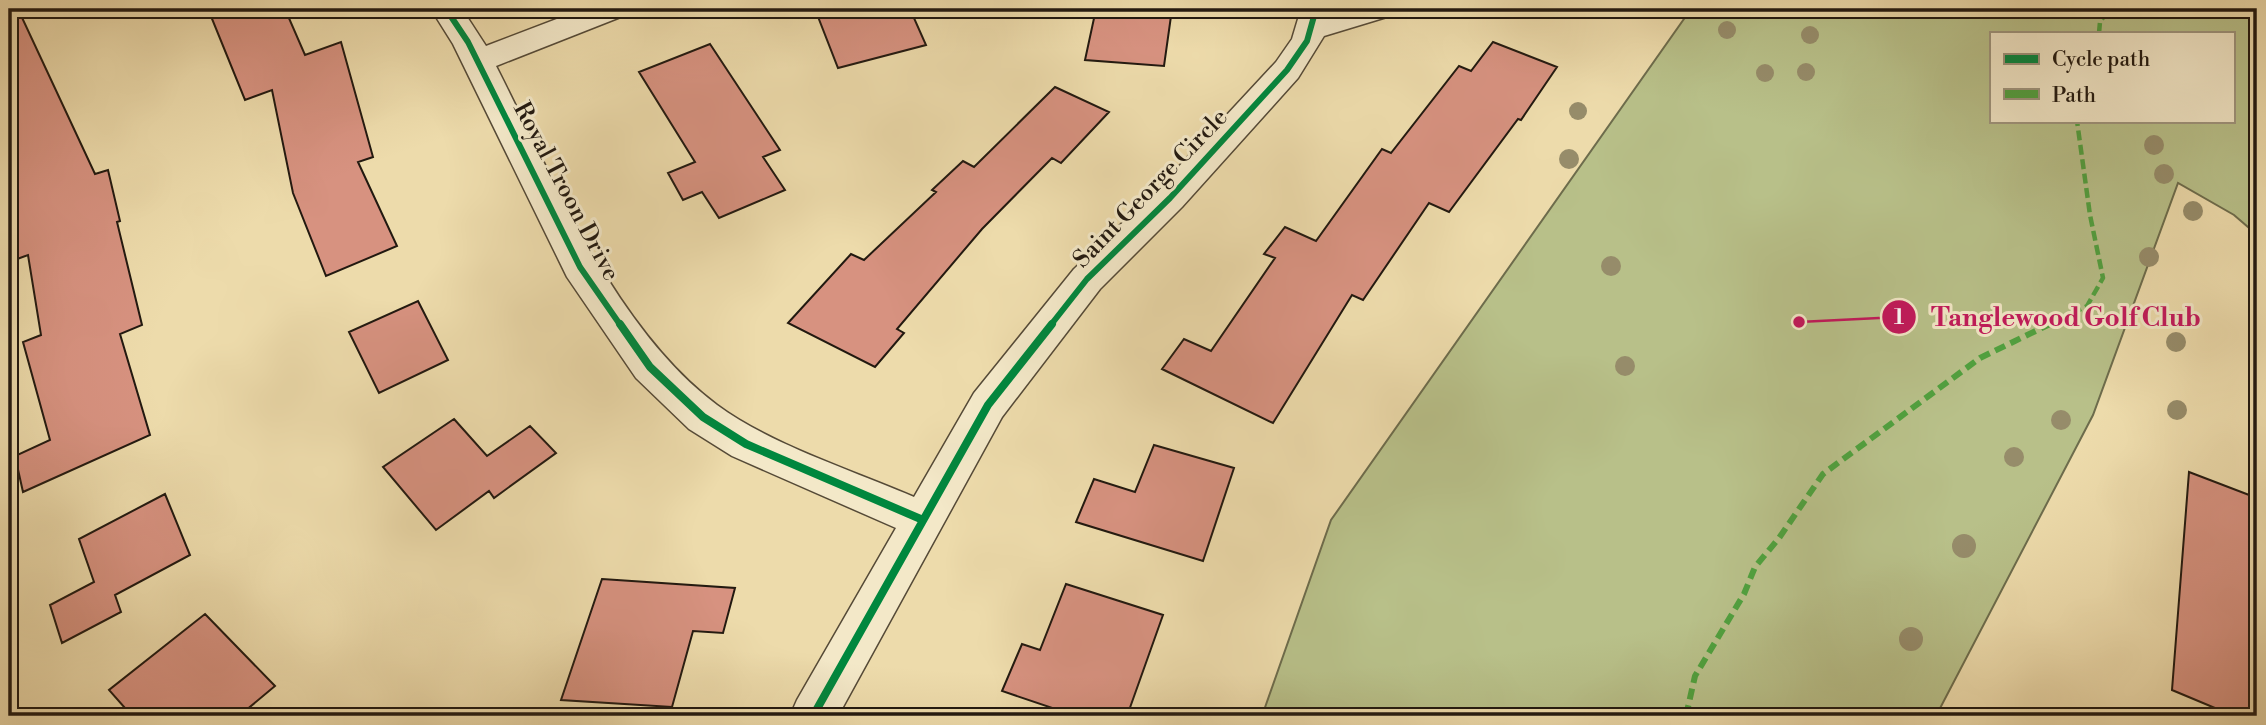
<svg xmlns="http://www.w3.org/2000/svg" width="2266" height="725" viewBox="0 0 2266 725" font-family="'Libre Bodoni',serif">
<rect width="100%" height="100%" fill="#eddbab"/>
<filter id="stains"><feTurbulence type="fractalNoise" baseFrequency=".00286" numOctaves="4"/><feColorMatrix values="0 0 0 0 .2 0 0 0 0 .09 0 0 0 0 .02 0 0 0 .5 -.17"/></filter>
<radialGradient id="worn" r=".72"><stop offset=".6" stop-color="#630" stop-opacity="0"/><stop offset="1" stop-color="#630" stop-opacity=".3"/></radialGradient>
<path fill="#b8c089" stroke="#6d6c4c" stroke-width="2" fill-rule="evenodd" d="M1691 9H2257V228L2252 225 2248 227 2234 215 2178 183 2093 415 1936 716H1262L1331 520ZM1991 33H2233V121H1991Z"/>
<path fill="#d79280" stroke="#221910" stroke-width="2" d="M9 9H18L95 174 108 170 120 221 117 222 142 325 120 334 150 435 23 492 15 456 50 440 23 342 41 335 28 255 9 262Z
M208 9H285L305 55 341 42 373 157 358 162 397 246 326 276 293 193 272 90 245 100Z
M815 9H910L926 45 838 68Z
M1096 9H1172L1164 66 1085 60Z
M1493 42 1557 67 1521 120 1518 119 1449 212 1429 203 1363 300 1352 295 1273 423 1162 369 1184 339 1211 351 1275 258 1264 254 1285 227 1316 241 1382 149 1391 153 1459 66 1471 71Z
M710 44 780 150 763 157 785 190 719 218 702 192 683 200 668 173 695 162 639 72Z
M1055 87 1109 112 1061 163 1052 158 982 229 897 329 904 333 875 367 788 323 851 254 864 260 936 192 932 190 963 161 974 167Z
M418 301 448 360 379 393 349 332Z
M454 419 487 456 530 426 556 453 494 498 489 491 436 530 383 467Z
M1154 445 1234 468 1203 561 1076 522 1094 479 1135 492Z
M2189 472 2257 498V716H2234L2172 690Z
M165 494 190 555 115 595 121 612 62 643 50 605 94 582 79 539Z
M602 579 735 588 723 633 693 631 672 707 561 700Z
M1066 584 1163 615 1127 716H1076L1002 691 1022 644 1040 650Z
M205 614 275 686 239 716H132L109 690Z"/>
<g fill="none" stroke-linecap="round" stroke-linejoin="round">
<defs>
<path id="minor" d="M431 9H462L486 46 583 9H627L623 16 496 66C553 178 615 329 717 405 769 444 854 471 914 497L974 393 1074 269 1158 189 1276 62 1292 39 1301 9H1331L1330 13 1344 9H1394L1390 16 1324 36 1298 78 1182 207 1100 289 1002 417 838 716H790L797 700 896 528 732 456 689 429 636 378 567 277 453 44Z"/>
</defs>
<use href="#minor" stroke="#554a37" stroke-width="3"/>
<use href="#minor" fill="#f3e8c8" fill-rule="evenodd"/>
<path stroke="#50a13f" stroke-width="4.5" stroke-dasharray="10 4.5" stroke-linecap="butt" d="M2099 33 2100 22 2109 9
M2046 326 2087 306 2103 278 2090 215 2077 121"/>
<path stroke="#50a13f" stroke-width="6" stroke-dasharray="11 6" stroke-linecap="butt" d="M1686 716 1695 676 1744 594 1755 567 1779 538 1823 474 1980 358 2050 324"/>
<defs>
<path id="cycleway-far1" d="M446 9 468 42 580 267 621 326
M1050 326 1087 279 1170 198 1287 70 1307 41 1316 9"/>
<path id="cycleway" d="M620 324 650 367 703 417 746 444 923 520
M813 716 988 405 1052 324"/>
</defs>
<use href="#cycleway-far1" stroke="#f3e8c8" stroke-width="10"/>
<use href="#cycleway" stroke="#f3e8c8" stroke-width="12"/>
<use href="#cycleway-far1" stroke="#00873e" stroke-width="6"/>
<use href="#cycleway" stroke="#00873e" stroke-width="8"/>
</g>
<g fill="#968c6a">
<circle cx="1727" cy="30" r="9"/>
<circle cx="1810" cy="35" r="9"/>
<circle cx="1806" cy="72" r="9"/>
<circle cx="1765" cy="73" r="9"/>
<circle cx="1578" cy="111" r="9"/>
<circle cx="2154" cy="145" r="10"/>
<circle cx="1569" cy="159" r="10"/>
<circle cx="2164" cy="174" r="10"/>
<circle cx="2193" cy="211" r="10"/>
<circle cx="2149" cy="257" r="10"/>
<circle cx="1611" cy="266" r="10"/>
<circle cx="2176" cy="342" r="10"/>
<circle cx="1625" cy="366" r="10"/>
<circle cx="2177" cy="410" r="10"/>
<circle cx="2061" cy="420" r="10"/>
<circle cx="2014" cy="457" r="10"/>
<circle cx="1964" cy="546" r="12"/>
<circle cx="1911" cy="639" r="12"/>
</g>
<g text-anchor="middle" stroke-width="6" stroke-linejoin="round" paint-order="stroke">
<g font-size="24" fill="#221910" stroke="#f3e8c8">
<text transform="translate(1150 188) rotate(-46)" y="8">Saint George Circle</text>
<text transform="translate(567 191) rotate(62)" y="8">Royal Troon Drive</text>
</g>
</g>
<path fill="none" stroke="#c2185b" stroke-width="2.5" d="M1799 322L1899 317"/>
<g fill="#c2185b" stroke="#f3e8c8" stroke-width="2.5">
<circle cx="1799" cy="322" r="7"/>
<circle cx="1899" cy="317" r="18"/>
</g>
<g font-size="21" text-anchor="middle" font-weight="bold" fill="#fff">
<text x="1899" y="324">1</text>
</g>
<g font-size="26" text-anchor="middle" font-weight="bold" fill="#c2185b" stroke="#f3e8c8" stroke-width="6" stroke-linejoin="round" paint-order="stroke">
<text x="2066" y="326">Tanglewood Golf Club</text>
</g>
<rect width="2266" height="725" fill="none" stroke="#eddbab" stroke-width="35"/>
<rect x="10" y="10" width="2245" height="704" fill="none" stroke="#221910" stroke-width="3.5"/>
<rect x="18" y="18" width="2231" height="690" fill="none" stroke="#221910" stroke-width="2"/>
<rect x="1990" y="32" width="245" height="91" fill="#f3e8c8" stroke="#9f957e" stroke-width="2"/>
<rect x="2004" y="54" width="35" height="10" fill="#00873e" stroke="#9f957e" stroke-width="2"/>
<text x="2052" y="66" font-size="21" fill="#221910">Cycle path</text>
<rect x="2004" y="89" width="35" height="10" fill="#50a13f" stroke="#9f957e" stroke-width="2"/>
<text x="2052" y="102" font-size="21" fill="#221910">Path</text>
<rect width="100%" height="100%" filter="url(#stains)"/>
<rect width="100%" height="100%" fill="url(#worn)"/>
</svg>
